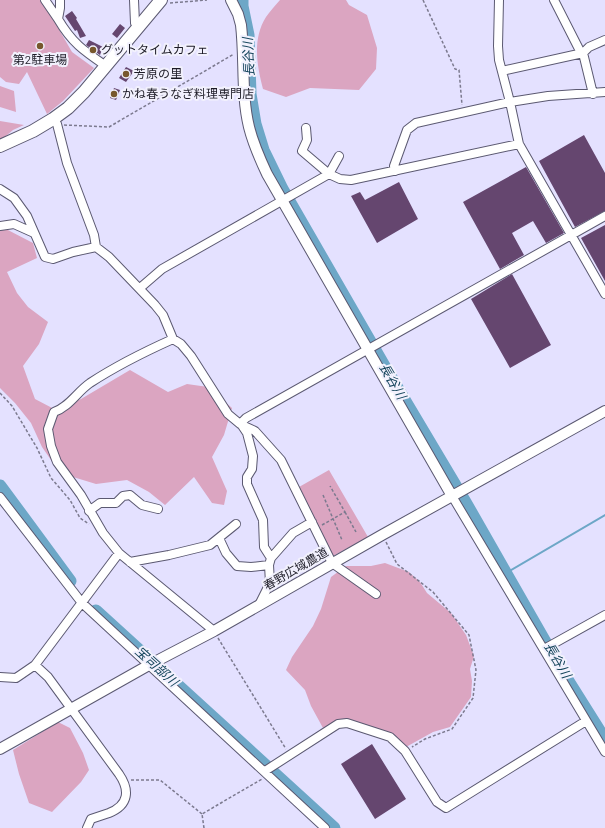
<svg xmlns="http://www.w3.org/2000/svg" width="605" height="828" viewBox="0 0 605 828" font-family="Barlow,'Noto Sans JP',sans-serif">
<rect width="100%" height="100%" fill="#e4e1ff"/>
<path fill="#dba5c1" d="M0 0H42L72 52 94 68 63 101 47 114 27 72 19 84 6 82 0 77Z
M280 0H346L349 5 367 15 377 48 376 69 359 90 310 88 286 97 263 89C257 66 252 39 266 17 270 11 275 6 280 0Z
M0 86 14 91 16 112 0 107Z
M0 121 24 125 13 130 0 141Z
M4 228 33 243 37 258 7 272 17 293 28 307 48 322 39 344 23 366 35 399 56 410 81 399 130 370 168 392 187 384 208 387 232 408 224 435 212 457 227 491 224 505 212 503 194 477 165 505 149 492 127 480 96 484 60 473 42 447 31 423 15 403 0 388V230Z
M329 470 368 537 333 556 299 487Z
M385 563 409 572 420 582 427 593 451 613 466 635 474 656 470 669 472 681 471 697 450 727 433 732 406 747 393 736 378 729 360 723 335 722 323 728 311 706 305 690 286 670 292 657 313 626 321 609 331 577 346 566H371Z
M58 722 70 728 83 753 89 770 81 782 52 812 29 803 19 774 13 750Z"/>
<g fill="none" stroke-linecap="round" stroke-linejoin="round">
<path stroke="#6da7c7" stroke-width="2" d="M506 573 605 515"/>
<path stroke="#6da7c7" stroke-width="13" d="M242 0V6L248 35 250 94 255 124 263 150 282 189 384 366 465 502 561 670 605 740
M0 486 70 581
M96 611 334 828"/>
</g>
<path fill="#65466f" d="M72 11 77 18 76 19 86 36 80 38 77 30 75 31 65 16Z
M120 24 125 28 117 38 112 34Z
M89 40 103 47 100 55 86 45Z
M126 67 134 71 126 82 119 78Z
M114 88 120 90 116 100 110 98Z
M584 135 605 173V211L575 227 539 161Z
M526 167 564 233 546 243 533 221 512 233 524 255 500 269 463 202Z
M399 182 418 219 377 243 351 196 360 192 365 200Z
M605 225V281L581 238Z
M512 274 551 345 510 368 471 299Z
M372 744 406 799 375 819 341 764Z"/>
<g fill="none" stroke-linecap="round" stroke-linejoin="round">
<defs>
<path id="minor" d="M45 0 58 19
M60 0V8L58 19C72 43 84 51 106 66
M134 0 135 23 138 28
M554 0 581 53
M583 53 589 47 605 40
M502 71 583 53 593 94
M605 92 548 96 510 102 519 144 605 294
M53 119 57 124 67 163 94 235 96 247 109 257 155 305 163 315 173 339 181 344 191 356 228 414 240 424 255 431 281 460 332 563 376 594
M306 128 307 140 302 151 329 174 339 156
M395 171 394 166 407 130 416 123 510 102 499 60 498 46 499 0
M0 189 14 198 27 216 45 257 53 259 73 252 96 247
M0 226 14 224 34 233
M140 288 162 269 329 174 340 179 351 180 519 144
M173 339C144 352 116 366 90 383 77 392 69 407 54 412L48 429 51 446 57 462 81 495 103 533 119 553 214 631
M240 424 246 418 605 216
M241 424 247 433 253 456 252 469 247 477V484L263 520 264 547 271 558
M452 496 605 752
M0 497 82 603 325 828
M89 511 100 503H116L123 496 130 495 142 505 158 509
M219 538 226 553 237 566 251 567 269 565
M130 562 169 555 210 545 236 524
M259 605 270 583 269 565 271 558 293 533 312 522
M544 649 605 615
M35 665 48 677 119 774C130 790 129 805 109 813 103 815 97 817 91 819L87 828
M0 677 16 678 35 665 119 553
M265 771 338 724 347 723 390 737 405 751 437 802 446 808 586 721"/>
<path id="tertiary" d="M231 0 238 14 241 25C245 59 241 94 249 127 253 143 260 159 267 174L452 496
M0 749 149 665 214 631 382 535 605 411"/>
<path id="primary" d="M0 146 33 131 53 119 68 108 84 92 161 0"/>
</defs>
<use href="#minor" stroke="#5b5971" stroke-width="10"/>
<use href="#tertiary" stroke="#5b5971" stroke-width="12"/>
<use href="#primary" stroke="#5b5971" stroke-width="14"/>
<path stroke="#7c7a8f" stroke-width="1.5" stroke-dasharray="3 2" stroke-linecap="butt" d="M423 0 455 69 459 70 462 105
M170 3 207 0
M64 125 109 127 234 54
M0 393 12 406 37 448 51 478 70 500 80 518 89 524
M323 495 342 540
M345 512 356 532
M322 525 345 512 330 486
M386 542 397 564 433 592 469 635 476 670 473 698 452 729 425 739 412 747
M218 638 286 749
M131 780H160L202 814
M204 828 202 814 262 779"/>
<use href="#minor" stroke="#fff" stroke-width="8"/>
<use href="#tertiary" stroke="#fff" stroke-width="10"/>
<use href="#primary" stroke="#fff" stroke-width="12"/>
</g>
<g fill="#77572d" stroke="#f2f1fd" stroke-width="1.5">
<circle cx="40" cy="46" r="4"/>
<circle cx="93" cy="50" r="4"/>
<circle cx="126" cy="74" r="4"/>
<circle cx="114" cy="94" r="4"/>
</g>
<g text-anchor="middle" stroke-width="4" stroke-linejoin="round" paint-order="stroke">
<g font-size="12" fill="#1c1b26" stroke="#f2f1fd" text-anchor="start">
<text x="101" y="54">グットタイムカフェ</text>
<text x="40" y="64" text-anchor="middle">第2駐車場</text>
<text x="134" y="78">芳原の里</text>
<text x="122" y="98">かね春うなぎ料理専門店</text>
</g>
<g font-size="12" fill="#1c1b26" stroke="#f2f1fd">
<text transform="translate(296 569) rotate(-30)" y="4">春野広域農道</text>
</g>
<g font-size="13" font-style="italic" fill="#14445b" stroke="#f2f1fd">
<text transform="translate(248 57) rotate(-93)" y="5">長谷川</text>
<text transform="translate(393 381) rotate(60)" y="5">長谷川</text>
<text transform="translate(558 660) rotate(59)" y="5">長谷川</text>
<text transform="translate(157 666) rotate(42)" y="5">宝司部川</text>
</g>
</g>
</svg>
